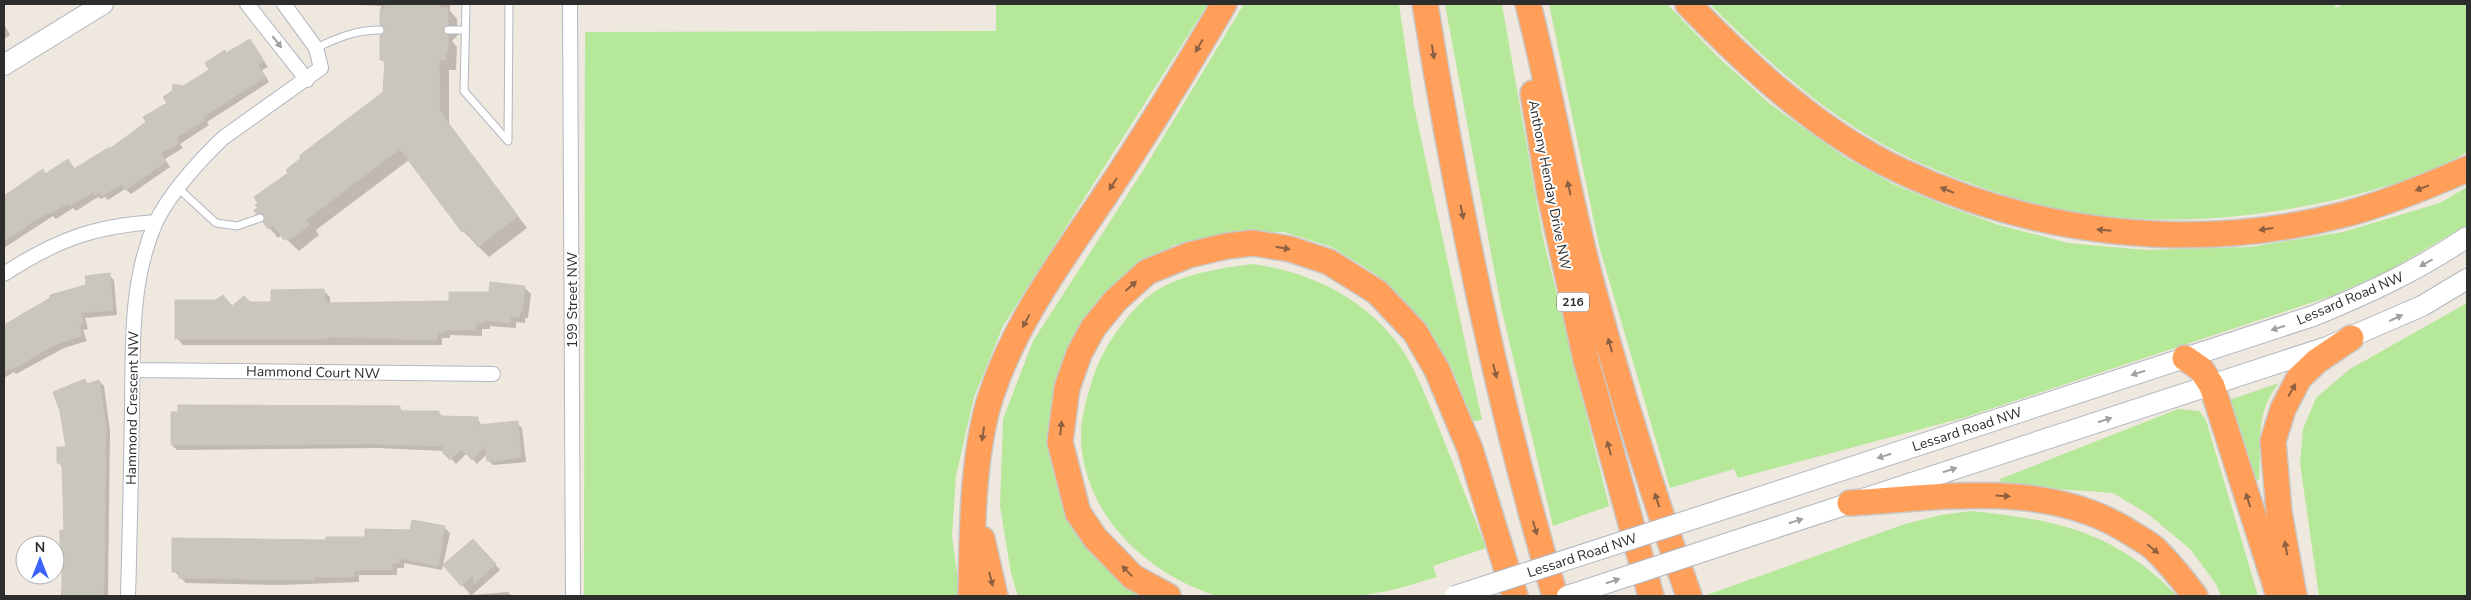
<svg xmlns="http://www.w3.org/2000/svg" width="2471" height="600" viewBox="0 0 2471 600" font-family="'Nunito Sans',sans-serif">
<rect width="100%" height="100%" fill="#efe8df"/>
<path fill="#b6e899" d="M996 4H1208L1003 326 974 397 956 476 952 536 960 596H584L585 32 996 31Z
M1244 4H1399L1414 106 1482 420 1473 421 1452 369 1431 334 1408 305 1374 273 1332 247 1284 232 1220 234 1174 245 1122 277 1087 316 1066 349 1055 398 1086 542 1116 577 1141 596H1018L1011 573 1000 506 1003 419 1033 341 1144 169Z
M1445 4H1502L1543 238 1609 506 1553 526 1501 307Z
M1549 4H1667L1718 57 1770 104 1843 156 1893 184 1946 206 1999 225 2068 243 2146 250 2250 247 2343 232 2440 203 2467 187V225L2390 270 2332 296 1963 418 1738 478 1734 469 1670 488 1599 246Z
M1710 4H2334L2336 8 2344 4H2467V152C2454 159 2441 169 2427 174 2413 180 2398 183 2383 187 2286 216 2174 229 2073 212 2021 203 1955 180 1907 157 1832 121 1768 63 1710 4Z
M1253 264C1310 272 1363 297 1399 345 1414 366 1424 392 1434 416 1452 460 1469 504 1486 548L1433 566 1437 577C1419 582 1400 589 1382 592 1342 600 1299 596 1258 596 1245 596 1225 600 1213 595 1145 571 1086 517 1081 441 1080 418 1088 393 1095 372 1105 344 1133 304 1159 289 1186 273 1222 268 1253 264Z
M2467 303V596H2319L2300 463 2303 429 2316 398 2350 369Z
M2279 383C2254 414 2262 443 2259 480L2255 479 2229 400Z
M2178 409 2199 411 2206 420 2258 596H2221L2216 584 2190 549 2148 514 2113 493 2002 485 2000 479Z
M1971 511C2058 520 2114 531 2177 596H1704L1905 524 1941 515Z"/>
<path fill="#0003" d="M344 4H450V11L457 19 458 35 452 41 457 47 456 70H449V124L527 228 489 257 463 231 409 160 316 230 319 235 299 251 282 235 278 238 257 213 290 173 384 93 387 65 381 59 387 30 381 24V6Z
M4 24 10 35 4 39Z
M249 40 268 67 262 70 269 82 207 122 209 125 180 144 183 148 165 159 170 167 131 194 125 189 108 200 105 197 101 199 98 197 76 211 73 208 56 219 53 216 4 248V198L42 171 46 175 68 161 75 169 111 149 148 123 184 87 211 70 224 51 227 54Z
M109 275 114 280 117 315 85 318 88 329 83 330 87 341 64 348 16 374 14 372 4 378V326L52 299Z
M525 288 531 294 528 318H525V323L516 322V328L490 326V329H482V336L450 335V338H442V345H183L177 338 232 307 250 304H273L324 291 330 297V304L450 302Z
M85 381 89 385 99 381 104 386 110 431 108 596H61V590H63L65 531 63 468 59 463 67 448Z
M399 408 404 412H438L443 417 477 418 482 426 517 423 522 428 526 462 493 465 488 460 487 454 477 464 467 453 456 464 444 451 378 448 177 450 172 445Z
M445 528 450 533 442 570 404 563V568H397V575H359V582L281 585 186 583 174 571 327 541Z
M478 545 500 570 472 595 508 592 512 596H470L469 593 445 565Z"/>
<path fill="#cbc6bd" stroke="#cbc4b8" d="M385 4H440V8H448V25L443 30 448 35V53H446V60H439L440 112 518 216 478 247 465 230 462 232 400 149 306 220 310 225 288 241 286 238 284 240 273 225 268 229 263 222 265 219 264 214H256L254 210 258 208 255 205 258 203 254 197 288 173 286 170 301 158 299 156 383 92 385 60H380V35L384 33 385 29 380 25V9H385Z
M250 39 264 61 258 65 265 77 203 117 205 120 176 138 179 143 161 153 166 162 125 190 121 184 102 196 100 192 95 195 93 192 70 206 68 203 50 214 48 212 4 241V196L43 169 45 174 68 159 74 169 108 148H111L146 122 143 117 167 103 163 97 172 91 173 84 183 86 209 70 205 63 225 50 226 53Z
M110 273 113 310 81 313 84 324 79 325 82 336 59 343 30 358 31 359 10 370 9 368 4 370V325L50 298V295L86 285 85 276Z
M490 282 525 286 522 312H520L519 317 511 316 510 323 484 320V323H476V330H444V333H437V340L327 337V339H175V300H216L223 295 232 306 244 296 250 302H271V290L324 289 325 303 449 301V292H489Z
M85 379 87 384 99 380 106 425 104 584 103 596H62V555L60 544V530H64L63 497 62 463H57V447H66L60 411 53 392Z
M178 405 400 406V411H439V416L478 417V425L518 421 521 457 496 461H487L485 446 472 460 461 449 450 460 443 453V446L372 444 171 445V412H178Z
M412 520 445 526 438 566 399 558V563H392V570H360L354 571V577H314V580L179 578V572H172V538L326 540V537H365V529L410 530Z
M473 539 496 564 474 584 473 575 461 586 443 565Z"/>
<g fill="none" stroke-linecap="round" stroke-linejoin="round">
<defs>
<path id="lane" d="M466 4 464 91 508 141 509 4
M448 30H465
M316 48C337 38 356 30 380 30
M178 188 216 223 237 226 260 218"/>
<path id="street" d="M247 4 307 80
M570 4 573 596
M4 274C56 240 94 226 156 222
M133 370 493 374
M128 596C130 533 131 470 132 407 133 345 130 282 155 224 168 195 200 160 223 138L321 68 316 48 284 4"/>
<path id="secondary" d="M4 65 103 4
M1739 504 2313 316C2367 294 2419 270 2467 237
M1750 536 2327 347 2422 306 2467 279"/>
<path id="highway" d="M1425 4C1457 203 1497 402 1555 596
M1528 4C1552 97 1567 192 1592 285 1620 390 1653 494 1689 596
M1688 4C1749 67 1820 133 1901 171 2037 235 2195 253 2342 215 2385 204 2426 187 2467 169
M1533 93 1549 190 1586 360 1651 596
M2185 358 2201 369 2212 386 2279 596
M1850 503C1944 497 2051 479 2134 535 2141 539 2150 544 2156 550 2170 564 2183 580 2195 596
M982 539 995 596
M971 596C972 534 972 448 993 390 1017 320 1063 258 1104 197 1146 134 1186 69 1224 4
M1168 596 1133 577 1096 539 1078 513 1060 442 1067 388 1079 354 1093 328 1115 301 1147 272 1189 255 1227 246 1253 243 1290 249 1329 262 1377 292 1415 332 1437 370 1470 449 1515 596
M2294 596 2279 512 2273 441 2283 409 2299 378 2317 361 2351 338"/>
</defs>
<use href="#lane" stroke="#b3b6c1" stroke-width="9"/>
<use href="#street" stroke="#b3b6c1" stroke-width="16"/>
<use href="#secondary" stroke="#b3b6c1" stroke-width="22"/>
<use href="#highway" stroke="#c8c8c8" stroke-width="28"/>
<use href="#lane" stroke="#fff" stroke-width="7"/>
<use href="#street" stroke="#fff" stroke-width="14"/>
<use href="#secondary" stroke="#fff" stroke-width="20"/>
<use href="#highway" stroke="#ff9f5a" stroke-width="25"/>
<defs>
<path id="secondary-bridge" d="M1455 596 1739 504
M1567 596 1750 536"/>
</defs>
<use href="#secondary-bridge" stroke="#b3b6c1" stroke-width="22" stroke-linecap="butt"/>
<use href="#secondary-bridge" stroke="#fff" stroke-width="20"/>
</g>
<defs><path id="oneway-solid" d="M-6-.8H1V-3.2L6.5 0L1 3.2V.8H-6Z" transform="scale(1.25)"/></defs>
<g fill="#a0a0a0">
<use href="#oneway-solid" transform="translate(277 42) rotate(52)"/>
<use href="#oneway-solid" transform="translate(2426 263) rotate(151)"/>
<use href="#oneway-solid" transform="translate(2396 318) rotate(-25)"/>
<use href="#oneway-solid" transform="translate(2278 328) rotate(162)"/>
<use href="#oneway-solid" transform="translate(2138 373) rotate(162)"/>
<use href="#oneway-solid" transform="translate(2105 420) rotate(-18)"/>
<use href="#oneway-solid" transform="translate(1884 456) rotate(162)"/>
<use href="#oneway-solid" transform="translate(1950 470) rotate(-18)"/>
<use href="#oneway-solid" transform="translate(1796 521) rotate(-18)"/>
<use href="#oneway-solid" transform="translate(1613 581) rotate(-18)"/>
</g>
<g fill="#8c6041">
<use href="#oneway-solid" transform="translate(1199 46) rotate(120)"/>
<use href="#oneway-solid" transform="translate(1433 52) rotate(81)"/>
<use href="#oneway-solid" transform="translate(1113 184) rotate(123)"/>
<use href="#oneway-solid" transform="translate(1569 188) rotate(-102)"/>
<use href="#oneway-solid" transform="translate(2422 188) rotate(159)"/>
<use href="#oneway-solid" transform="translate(1947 190) rotate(-158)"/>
<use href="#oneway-solid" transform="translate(1462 212) rotate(79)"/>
<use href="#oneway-solid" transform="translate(2266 229) rotate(172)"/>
<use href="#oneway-solid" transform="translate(2104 230) rotate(-175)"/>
<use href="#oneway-solid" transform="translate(1283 248) rotate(10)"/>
<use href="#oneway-solid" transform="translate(1131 286) rotate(-42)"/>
<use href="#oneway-solid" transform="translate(1026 321) rotate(118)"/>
<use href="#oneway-solid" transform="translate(1610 345) rotate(-106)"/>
<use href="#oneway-solid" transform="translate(1495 371) rotate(76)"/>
<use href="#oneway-solid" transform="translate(2292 390) rotate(-60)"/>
<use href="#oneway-solid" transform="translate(1061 428) rotate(-84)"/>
<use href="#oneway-solid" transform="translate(983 434) rotate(98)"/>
<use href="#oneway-solid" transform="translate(1609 448) rotate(-105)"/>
<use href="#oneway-solid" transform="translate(2003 496) rotate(3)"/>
<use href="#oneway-solid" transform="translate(1657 500) rotate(-108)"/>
<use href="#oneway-solid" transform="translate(2248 500) rotate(-108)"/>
<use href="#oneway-solid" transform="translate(1535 528) rotate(74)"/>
<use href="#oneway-solid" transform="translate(2286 548) rotate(-100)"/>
<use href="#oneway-solid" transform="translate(2153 549) rotate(40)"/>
<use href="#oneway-solid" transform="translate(1127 571) rotate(-134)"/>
<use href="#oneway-solid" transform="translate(991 579) rotate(76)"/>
</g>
<g text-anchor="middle" stroke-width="4" stroke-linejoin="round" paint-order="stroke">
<rect fill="#fff" stroke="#6c6c6c" stroke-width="1" x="1557" y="292.5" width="32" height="19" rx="4"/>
<g font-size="12" font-weight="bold" fill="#2d2d2d">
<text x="1573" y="306">216</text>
</g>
<g font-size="14" fill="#2d2d2d" stroke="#fff">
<text transform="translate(1550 185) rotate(79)" y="5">Anthony Henday Drive NW</text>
<text transform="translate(2350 298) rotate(-23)" y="5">Lessard Road NW</text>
<text transform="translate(572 300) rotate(-90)" y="5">199 Street NW</text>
<text transform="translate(313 372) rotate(1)" y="5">Hammond Court NW</text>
<text transform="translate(132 408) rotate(-89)" y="5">Hammond Crescent NW</text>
<text transform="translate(1967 429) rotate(-18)" y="5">Lessard Road NW</text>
<text transform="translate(1582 555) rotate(-18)" y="5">Lessard Road NW</text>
</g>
</g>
<rect width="2471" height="600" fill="none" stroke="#2d2d2d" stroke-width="10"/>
<g transform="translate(40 560)"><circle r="24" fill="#ffffff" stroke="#ababab"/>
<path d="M0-4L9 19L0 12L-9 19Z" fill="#3c64ff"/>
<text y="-8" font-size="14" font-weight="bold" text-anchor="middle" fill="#2d2d2d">N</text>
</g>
</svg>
